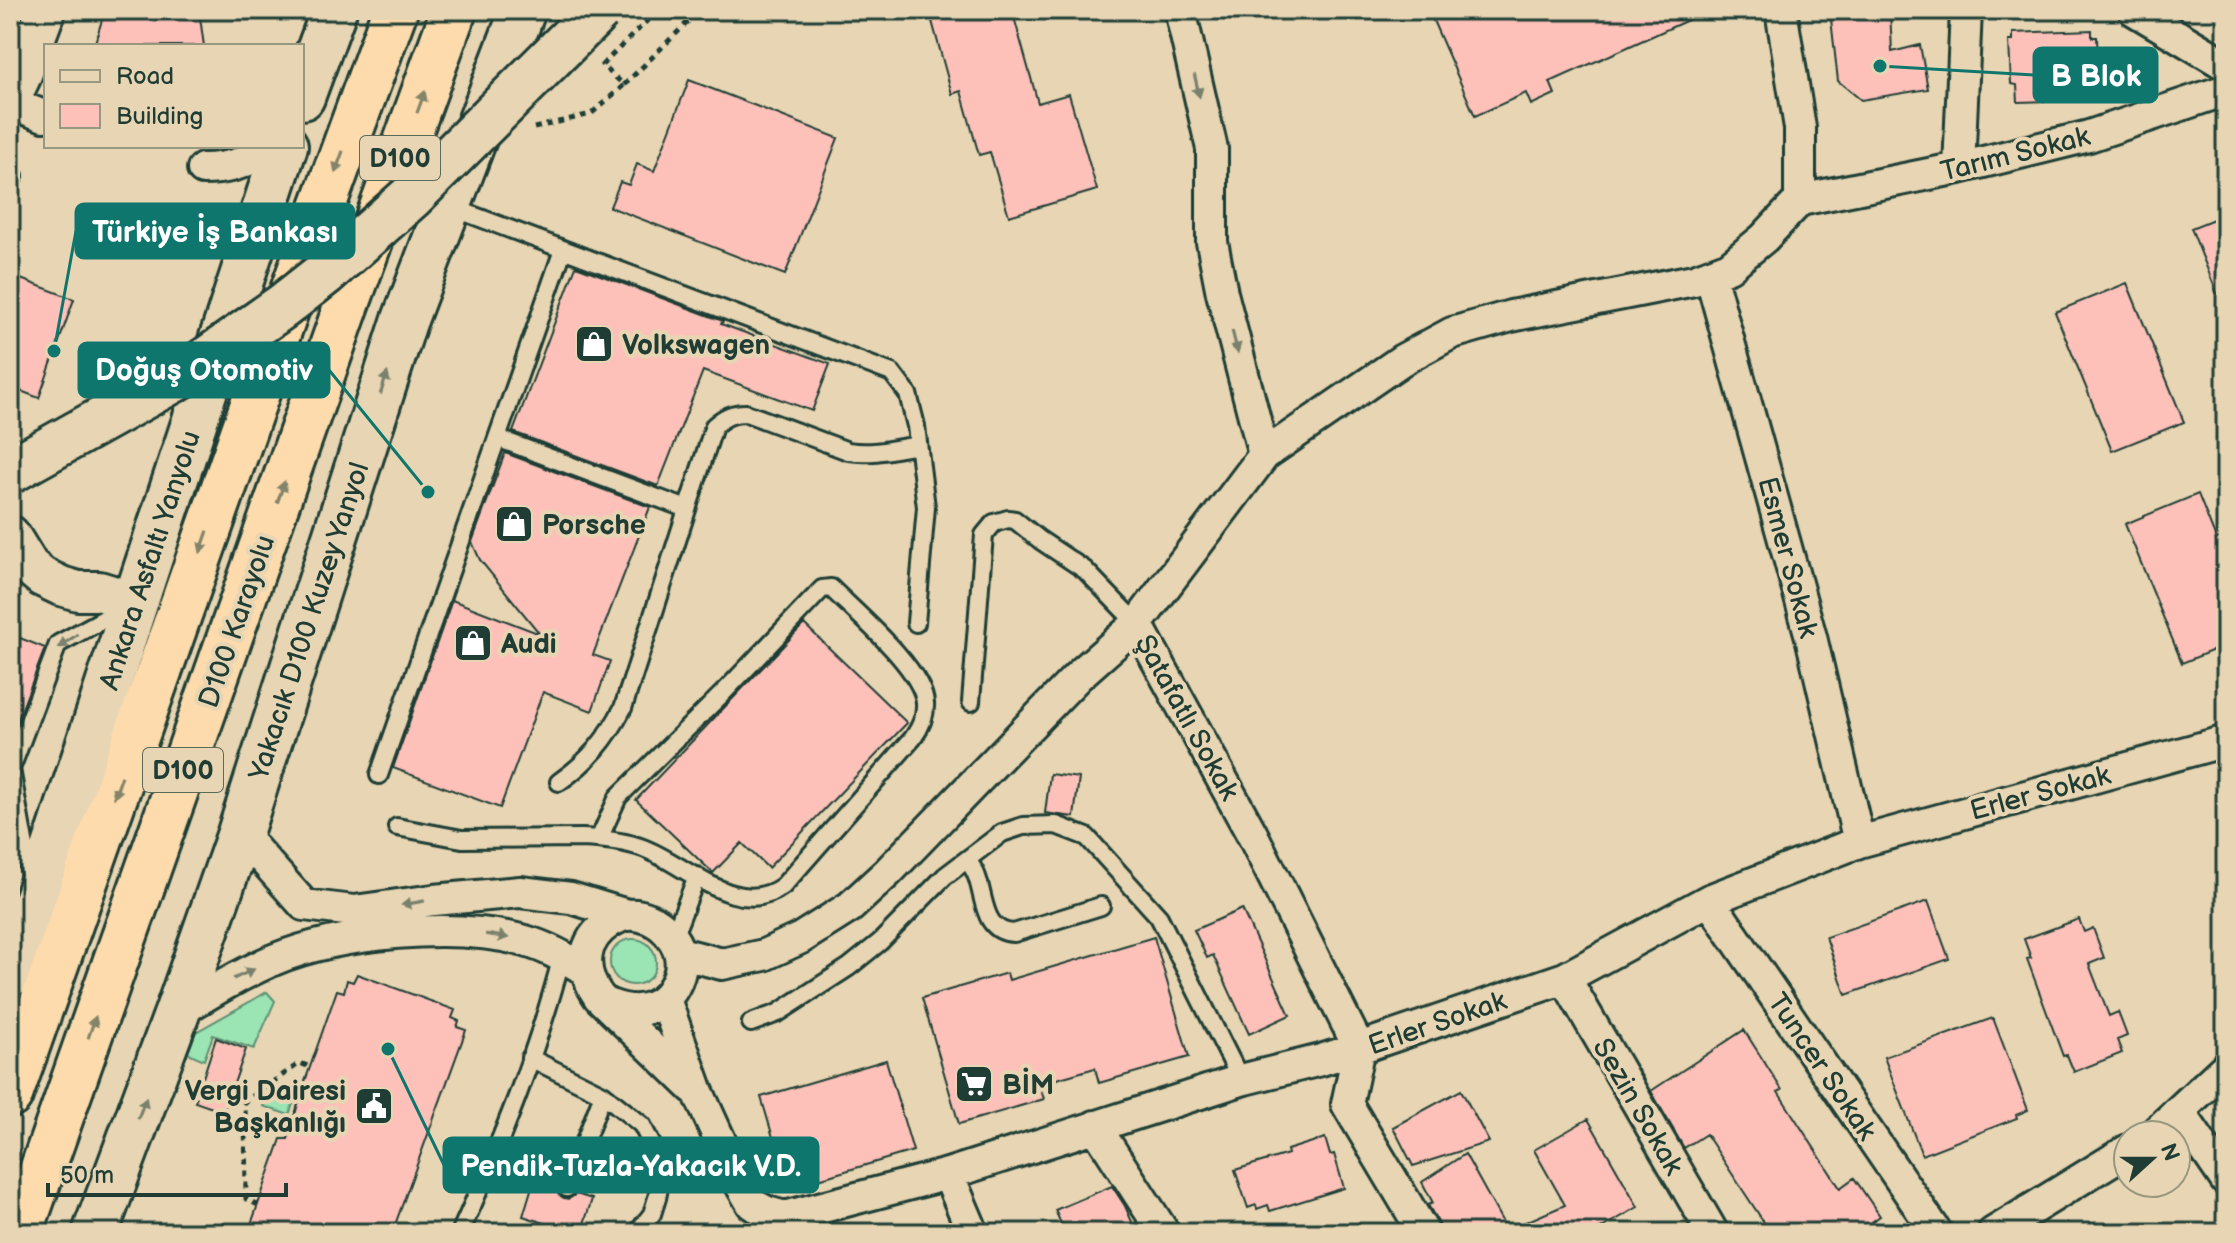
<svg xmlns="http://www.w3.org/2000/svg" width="2236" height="1243" viewBox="0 0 2236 1243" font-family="'Balsamiq Sans',sans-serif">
<rect width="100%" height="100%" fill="#e8d5b3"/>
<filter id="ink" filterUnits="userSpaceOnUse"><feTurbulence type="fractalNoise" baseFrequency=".0125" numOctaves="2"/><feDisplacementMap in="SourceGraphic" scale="16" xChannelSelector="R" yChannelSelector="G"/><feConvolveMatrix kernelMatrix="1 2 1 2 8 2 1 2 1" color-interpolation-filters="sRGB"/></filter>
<g filter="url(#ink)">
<path fill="#9be4b3" stroke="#5d9074" stroke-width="2" d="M610 962a23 23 0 1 1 46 0a23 23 0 1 1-46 0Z
M267 992 275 1001 254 1049 213 1035 204 1060 188 1053 196 1032Z
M270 1084 297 1093 289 1115 263 1106Z"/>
<path fill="#fdc1b9" stroke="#1f3d34" stroke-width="2" d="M105 10H199L204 46H94Z
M929 10H1012L1038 103 1069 94 1097 190 1009 216 990 152 979 155 961 91 952 94Z
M1444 10H1710L1550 82 1555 94 1531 105 1526 93 1475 116 1431 16Z
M1830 10H1890L1892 52 1920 45 1928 89 1861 100 1838 81Z
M2092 30V37H2097L2098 69H2093L2094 81H2087L2088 100 2018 102 2017 85 2011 84 2009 41H2013V33Z
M689 80 838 138 785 275 610 207 620 182 629 185 637 164 654 171Z
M2226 214V313H2225L2191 228Z
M576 266 723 321 721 324 830 364 812 411 703 371 658 486 513 432Z
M10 275 74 299 39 398 10 387Z
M2127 283 2184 422 2112 451 2055 312Z
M505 453 650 507 593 655 610 661 592 711 543 692 500 808 393 768 452 600 540 634 480 560 472 542Z
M2198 494 2226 564V645L2182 663 2125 524Z
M804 624 907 723 768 868 742 843 713 873 636 800Z
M10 634 45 648 15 727 10 725Z
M1050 774 1079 778 1074 817 1045 813Z
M1928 901 1949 959 1846 995 1826 937Z
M1242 909 1290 1015 1249 1034 1213 955 1207 958 1194 930Z
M2079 919 2084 932 2093 928 2104 958 2089 964 2109 1016 2118 1012 2127 1036 2117 1040 2122 1053 2074 1072 2067 1055 2063 1056 2027 959 2031 958 2024 939Z
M1154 937 1189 1057 1099 1083 1095 1068 1039 1084 1044 1099 959 1124 922 998 1007 973 1009 980Z
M357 974 455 1010 452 1018 459 1021 457 1027 466 1030 392 1233H248L281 1139H288L302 1090 337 990 344 992 347 980 353 982Z
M1993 1018 2028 1110 2016 1115 2017 1118 1922 1155 1884 1057Z
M1744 1030 1782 1090 1778 1092 1840 1188 1854 1178 1880 1216 1856 1233H1771L1706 1134 1684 1148 1651 1091Z
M216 1038 246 1049 224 1112 195 1102Z
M886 1060 913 1151 788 1188 761 1097Z
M1461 1090 1489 1142 1413 1166 1393 1127Z
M1588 1119 1638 1207 1593 1233H1442L1439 1224 1428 1205 1433 1203 1422 1182 1465 1154 1507 1230 1565 1205 1534 1150Z
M1325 1138 1330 1155 1334 1154 1344 1188 1270 1211 1268 1205 1257 1209 1256 1205 1248 1208 1235 1170 1288 1154 1287 1150Z
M534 1180 556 1187 558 1194 564 1198 569 1199 576 1194 592 1199 581 1233H575L523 1216Z
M1112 1186 1125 1206 1137 1233H1065L1055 1210Z"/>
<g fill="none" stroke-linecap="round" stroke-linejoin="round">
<defs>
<path id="service" d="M10 175 14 176
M451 207 892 373 908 394 916 426 926 507 916 623
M497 438 687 509
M971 702 984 535 994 523 1008 519 1015 520 1040 540 1085 570 1137 624
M379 775 563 250
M559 782C588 762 607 739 623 708L714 426C724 417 732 413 746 413L848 451C872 455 894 449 918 445
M397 827 462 839 582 838C603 839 624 841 643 848 686 864 738 920 783 886L913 738C920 728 926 717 925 703 923 669 856 613 831 588L822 589 725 691 618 797 599 839
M967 860C971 865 975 870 977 877 985 899 983 932 1014 933L1101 906
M31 881 11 769 58 644 126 607
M673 938 697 876
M751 1023 778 1013 849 967 880 942 945 876 1002 833 1023 826 1056 825 1087 837 1159 917 1241 1080
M530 1058 603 1094 642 1125 656 1153 660 1183 657 1198 652 1214 637 1233
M567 1188 603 1094
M460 1233C500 1144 538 1051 562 956"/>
<path id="minor" d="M1180 10 1212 149V242L1222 293 1264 455
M1781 10 1800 128V200
M2134 10 2226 65
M10 103 44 116
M1959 168 1966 10
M203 169C227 169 251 162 269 146
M1800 200 1959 168 2089 136 2226 90
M1710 274 1811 637 1859 842
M240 833 304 905 354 911 434 900 520 892 571 898 627 915
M1709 900 1937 1233
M680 953 722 964 764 955 801 938 850 907 888 872 1078 676 1137 624
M1565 978 1713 1233
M665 999 698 1092 738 1180 752 1204 767 1212 785 1217 948 1174 1241 1080 1321 1060 1359 1048 1565 978 1709 900 1859 842 2226 741
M610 1005C641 1017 668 1008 679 975 688 945 658 912 627 915 621 916 615 919 610 922 581 941 580 970 599 997L693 1088
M177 1013C208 994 239 975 273 960 340 932 455 922 525 941 547 947 567 959 586 970
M2179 1111 2226 1180
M1095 1126 1164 1233
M2153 1135 2226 1067
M948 1174 973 1233
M1424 1233 1347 1104 1359 1048 1252 834 1137 624 1264 455 1402 360 1452 333 1511 316 1694 280 1729 267 1764 238 1800 200
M1993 1233 2128 1150"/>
<path id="tertiary" d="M10 100 21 77 46 10
M10 535 29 566 42 577 61 586 78 591H99L135 602"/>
<path id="secondary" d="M302 97 334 10
M10 974 54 850 285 146
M95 1233 177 1013 240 833 404 322 523 10"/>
<path id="trunk" d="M10 1095 314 231 395 10
M20 1233 346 307 454 10"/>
</defs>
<use href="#service" stroke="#1f3d34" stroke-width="22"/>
<use href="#minor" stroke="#1f3d34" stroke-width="36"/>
<use href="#tertiary" stroke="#1f3d34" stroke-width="44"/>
<use href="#secondary" stroke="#1f3d34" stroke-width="50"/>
<use href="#trunk" stroke="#1f3d34" stroke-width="50"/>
<path stroke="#1f3d34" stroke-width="5" stroke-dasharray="6 6" stroke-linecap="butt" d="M624 85 700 10
M534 128 591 114 624 85 602 65 658 10
M230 1096 245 1101
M258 1205 246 1199 245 1101 300 1063 310 1067"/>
<use href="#service" stroke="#e8d5b3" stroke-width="16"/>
<use href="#minor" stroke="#e8d5b3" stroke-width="30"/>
<use href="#tertiary" stroke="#e8d5b3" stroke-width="38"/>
<use href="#secondary" stroke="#e8d5b3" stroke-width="44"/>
<use href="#trunk" stroke="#fedbac" stroke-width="44"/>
<defs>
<path id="secondary-bridge" d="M10 471 195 368 283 306 325 273 412 196 599 10"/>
</defs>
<use href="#secondary-bridge" stroke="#1f3d34" stroke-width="50" stroke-linecap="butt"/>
<use href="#secondary-bridge" stroke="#e8d5b3" stroke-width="44"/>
</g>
<defs><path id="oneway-solid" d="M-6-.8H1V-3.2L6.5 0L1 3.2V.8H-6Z" transform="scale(2)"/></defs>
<g fill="#79816d">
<use href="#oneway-solid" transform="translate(1197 86) rotate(77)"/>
<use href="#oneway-solid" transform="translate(1235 342) rotate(76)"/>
<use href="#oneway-solid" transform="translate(384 383) rotate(-72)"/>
<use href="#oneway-solid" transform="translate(68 641) rotate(145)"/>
<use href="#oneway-solid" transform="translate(413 903) rotate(170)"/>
<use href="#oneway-solid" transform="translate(497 936) rotate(9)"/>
<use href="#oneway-solid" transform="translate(244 974) rotate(-25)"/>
<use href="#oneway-solid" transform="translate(142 1108) rotate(-69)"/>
</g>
<g fill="#83846a">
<use href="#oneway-solid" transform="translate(421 102) rotate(-70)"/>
<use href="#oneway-solid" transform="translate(339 162) rotate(110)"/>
<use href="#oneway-solid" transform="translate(281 492) rotate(-71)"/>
<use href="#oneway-solid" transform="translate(204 542) rotate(109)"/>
<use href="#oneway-solid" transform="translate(118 787) rotate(109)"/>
<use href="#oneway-solid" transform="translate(92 1027) rotate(-71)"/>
</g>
</g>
<defs>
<symbol id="shop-square" viewBox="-11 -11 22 22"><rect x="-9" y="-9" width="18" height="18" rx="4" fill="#1f3d34" stroke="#e8d5b3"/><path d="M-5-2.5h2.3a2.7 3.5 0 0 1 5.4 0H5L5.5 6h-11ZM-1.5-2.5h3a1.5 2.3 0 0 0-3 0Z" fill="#fff"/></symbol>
<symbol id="supermarket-square" viewBox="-11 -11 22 22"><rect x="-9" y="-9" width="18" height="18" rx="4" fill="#1f3d34" stroke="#e8d5b3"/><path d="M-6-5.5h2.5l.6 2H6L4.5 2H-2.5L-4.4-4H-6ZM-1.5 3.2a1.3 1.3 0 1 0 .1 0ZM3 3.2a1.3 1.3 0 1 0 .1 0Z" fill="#fff"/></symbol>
<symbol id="civic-square" viewBox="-11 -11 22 22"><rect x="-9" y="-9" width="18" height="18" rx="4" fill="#1f3d34" stroke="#e8d5b3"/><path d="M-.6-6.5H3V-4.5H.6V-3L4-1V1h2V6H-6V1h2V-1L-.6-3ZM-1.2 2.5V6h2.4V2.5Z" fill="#fff"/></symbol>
</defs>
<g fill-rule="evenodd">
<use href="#shop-square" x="572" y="322" width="44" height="44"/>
<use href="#shop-square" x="492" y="502" width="44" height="44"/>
<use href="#shop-square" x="451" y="621" width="44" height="44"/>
<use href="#supermarket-square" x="952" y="1062" width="44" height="44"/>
<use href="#civic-square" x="352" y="1084" width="44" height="44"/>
</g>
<g text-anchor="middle" stroke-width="8" stroke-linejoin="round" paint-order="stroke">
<g fill="#e8d5b3" stroke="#5b6b5a" stroke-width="2">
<rect x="360" y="136" width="80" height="44" rx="6"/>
<rect x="143" y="748" width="80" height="44" rx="6"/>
</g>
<g font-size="26" font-weight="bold" fill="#1f3d34">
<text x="400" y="167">D100</text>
<text x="183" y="779">D100</text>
</g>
<g font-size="28" fill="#1f3d34" stroke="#e8d5b3">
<text transform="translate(2015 153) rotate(-14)" y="10">Tarım Sokak</text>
<text transform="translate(1789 557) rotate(75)" y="10">Esmer Sokak</text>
<text transform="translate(149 560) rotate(-72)" y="10">Ankara Asfaltı Yanyolu</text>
<text transform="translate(236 621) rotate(-71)" y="10">D100 Karayolu</text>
<text transform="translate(308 621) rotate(-72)" y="10">Yakacık D100 Kuzey Yanyol</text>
<text transform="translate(1188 717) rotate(61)" y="10">Şatafatlı Sokak</text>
<text transform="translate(2040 792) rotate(-15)" y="10">Erler Sokak</text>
<text transform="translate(1437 1022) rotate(-19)" y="10">Erler Sokak</text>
<text transform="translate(1823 1066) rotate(56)" y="10">Tuncer Sokak</text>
<text transform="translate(1639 1106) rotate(60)" y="10">Sezin Sokak</text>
</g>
<g font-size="28" font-weight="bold" fill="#1f3d34" stroke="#e8d5b3" text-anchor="start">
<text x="622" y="354">Volkswagen</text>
<text x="542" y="534">Porsche</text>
<text x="501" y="653">Audi</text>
<text x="1002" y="1094">BİM</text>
<text x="346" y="1100" text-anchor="end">Vergi Dairesi<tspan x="346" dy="32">Başkanlığı</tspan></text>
</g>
</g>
<path fill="none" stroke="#0f766e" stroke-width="3" d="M1880 66L2034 75M54 351L76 231M428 492L329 370M388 1049L444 1165"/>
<g fill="#0f766e" stroke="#e8d5b3" stroke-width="3">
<circle cx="1880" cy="66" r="8"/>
<circle cx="54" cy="351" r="8"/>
<circle cx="428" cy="492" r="8"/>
<circle cx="388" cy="1049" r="8"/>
</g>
<g fill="#0f766e" stroke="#0f766e" stroke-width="3">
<rect x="2034" y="48" width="123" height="54" rx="8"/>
<rect x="76" y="204" width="278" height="54" rx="8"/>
<rect x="79" y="343" width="250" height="54" rx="8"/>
<rect x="444" y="1138" width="374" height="54" rx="8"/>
</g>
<g font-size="30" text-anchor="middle" font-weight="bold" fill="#fff">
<text x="2096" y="86">B Blok</text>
<text x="215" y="242">Türkiye İş Bankası</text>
<text x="204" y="380">Doğuş Otomotiv</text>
<text x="631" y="1176">Pendik-Tuzla-Yakacık V.D.</text>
</g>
<rect width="2236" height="1243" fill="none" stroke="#e8d5b3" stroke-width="40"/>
<rect x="20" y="20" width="2196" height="1203" fill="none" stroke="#1f3d34" stroke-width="3" filter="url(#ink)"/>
<rect x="44" y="44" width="260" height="104" fill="#e8d5b3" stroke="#989880" stroke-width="2"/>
<rect x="60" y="70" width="40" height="12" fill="#e8d5b3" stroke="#989880" stroke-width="2"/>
<text x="116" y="84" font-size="24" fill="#1f3d34">Road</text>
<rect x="60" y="104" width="40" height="24" fill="#fdc1b9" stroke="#989880" stroke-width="2"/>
<text x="116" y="124" font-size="24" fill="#1f3d34">Building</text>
<g transform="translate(2152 1159) rotate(69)"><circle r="38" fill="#e8d5b3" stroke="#989880" stroke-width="2"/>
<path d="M0-6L14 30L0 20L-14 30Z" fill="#1f3d34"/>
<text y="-12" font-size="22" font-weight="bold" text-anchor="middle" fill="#1f3d34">N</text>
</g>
<path d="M48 1183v12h238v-12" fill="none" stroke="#1f3d34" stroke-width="4"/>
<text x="60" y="1183" font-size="24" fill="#1f3d34" stroke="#e8d5b3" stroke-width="6" paint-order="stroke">50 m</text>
</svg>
